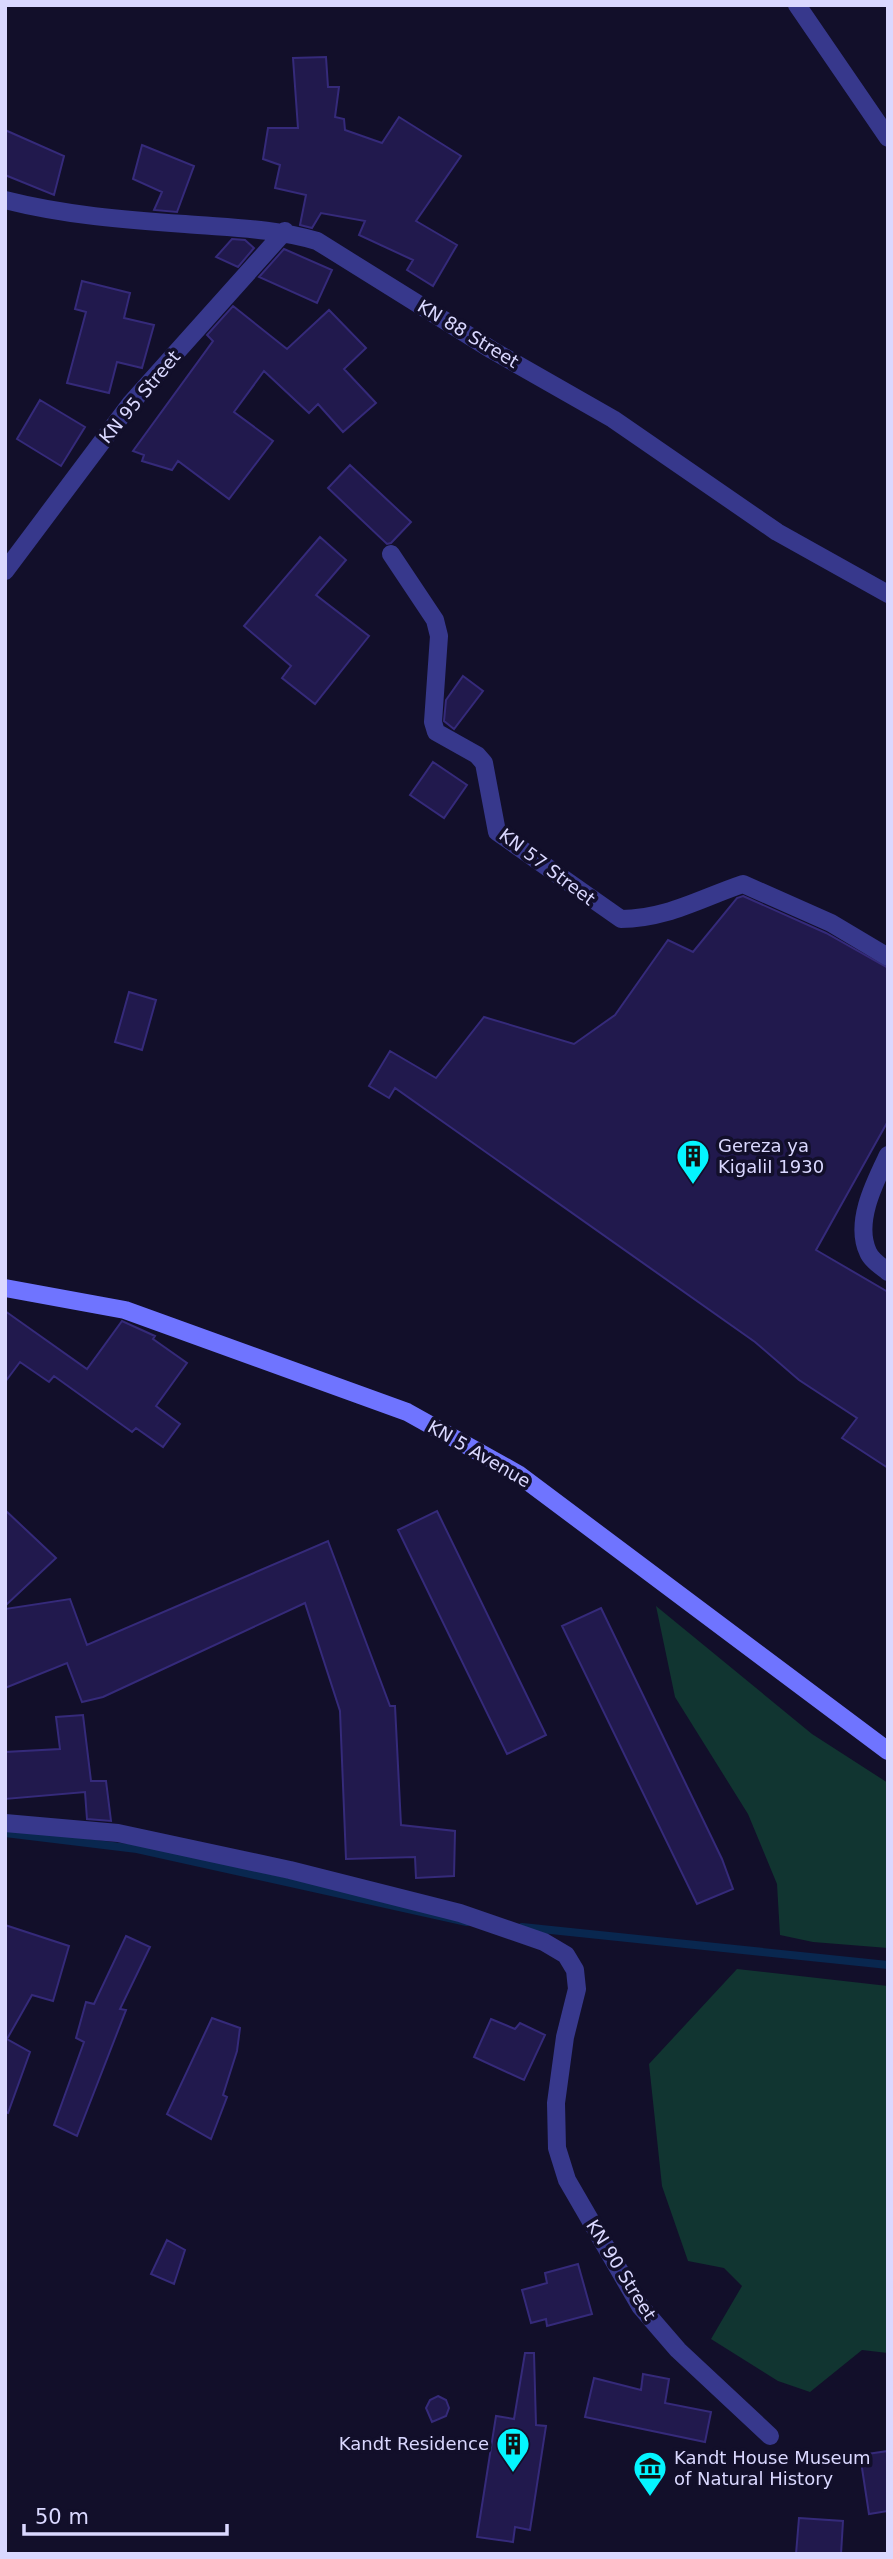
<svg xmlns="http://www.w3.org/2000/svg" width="893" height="2559" viewBox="0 0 893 2559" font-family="'DejaVu Sans',sans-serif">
<rect width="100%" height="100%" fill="#120f2a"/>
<path fill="#113531" d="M656 1606 812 1734 888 1783V1948L813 1942 780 1935 777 1884 748 1814 675 1697Z
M737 1969 888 1986V2353L862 2350 810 2392 778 2381 711 2339 742 2286 724 2268 688 2261 662 2186 649 2064Z"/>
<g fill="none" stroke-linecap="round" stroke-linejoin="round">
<path stroke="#09274f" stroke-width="8" d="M5 1833 137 1849 467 1922
M522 1927 888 1965"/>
</g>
<path fill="#21194d" stroke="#352a7a" stroke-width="2" d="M326 57 328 87H339L335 117 344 119 345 130 382 143 399 117 461 156 416 221 457 245 433 286 407 270 413 260 359 235 365 221 321 213 312 228 300 225 306 195 275 188 280 165 263 159 268 128H298L293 58Z
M5 130 64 156 54 195 5 175Z
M142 145 194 166 177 212 154 210 162 192 133 179Z
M232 239 245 240 254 248 238 267 216 257Z
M284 249 332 270 317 303 259 277Z
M82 281 130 293 124 318 154 325 142 368 117 362 109 393 67 383 86 312 75 309Z
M233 306 287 349 329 310 366 348 344 369 376 403 343 432 318 404 309 413 264 371 234 412 273 441 229 499 178 461 172 470 142 461 144 455 133 451 213 341 207 335Z
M40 400 85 427 61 466 17 439Z
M350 465 411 522 391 543 387 544 328 488Z
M320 537 346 560 316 595 369 636 315 704 282 678 291 666 244 626Z
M463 676 483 691 454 729 444 721 446 700Z
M433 762 467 785 444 818 410 795Z
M743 896 826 933 888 968V1121L816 1250 888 1292V1468L842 1438 857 1418 799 1380 755 1342 395 1088 389 1098 369 1086 390 1051 436 1078 484 1017 574 1044 615 1015 668 940 693 952 737 898Z
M129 992 156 1000 142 1050 115 1042Z
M5 1311 87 1369 122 1321 155 1336 153 1339 187 1363 156 1406 180 1424 163 1447 136 1428 132 1432 54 1376 49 1382 20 1362 5 1382Z
M5 1510 56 1558 5 1606Z
M437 1511 546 1735 507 1754 398 1530Z
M328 1541 390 1706H395L401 1825 455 1831 454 1876 416 1878 415 1857 346 1859 340 1711 305 1603 103 1697 82 1702 67 1663 5 1688V1609L70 1599 87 1645Z
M601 1608 722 1859 733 1889 697 1904 562 1626Z
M83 1715 91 1781H106L111 1821 87 1819 85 1792 5 1799V1752L60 1749 56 1717Z
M5 1925 69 1946 53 2001 32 1995 7 2039 30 2052 8 2113 5 2112Z
M126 1936 150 1947 120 2009 126 2010 77 2136 54 2125 84 2042 76 2038 86 2002 94 2004Z
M212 2018 240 2028 237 2051 223 2095 227 2097 211 2139 167 2114Z
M491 2019 515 2029 520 2023 545 2035 524 2080 474 2057Z
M167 2240 185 2250 174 2284 151 2274Z
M578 2264 592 2314 547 2326 546 2319 531 2323 522 2290 547 2283 545 2273Z
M525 2353H534L536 2425 546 2426 530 2530 515 2527 513 2542 477 2537 496 2416 514 2419Z
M643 2374 669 2379 665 2403 711 2412 705 2442 585 2417 594 2378 641 2390Z
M438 2396 446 2400 449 2408 446 2416 432 2422 426 2408 430 2400Z
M888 2451V2511L869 2514 860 2455Z
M799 2518 843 2521 841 2554H796Z"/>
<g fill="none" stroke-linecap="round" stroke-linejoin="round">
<path stroke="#37388c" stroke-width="18" d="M797 5 888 138
M5 200C64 215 125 220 185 224 231 228 273 228 317 241L492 350 613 419 777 532 888 594
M391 554 435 620 439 636 433 722 436 732 477 755 484 763 497 832 621 919C666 919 701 898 743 884L831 923 888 957
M5 571 131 403 285 231
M888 1155C875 1182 854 1222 868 1252 871 1260 882 1267 888 1272
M5 1823 118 1833 290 1870 460 1913 544 1942 566 1955 575 1970 577 1989 565 2037 556 2103 557 2148 567 2180 640 2306 678 2350 770 2436"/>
<path stroke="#6f74ff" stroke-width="18" d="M5 1288 125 1310 407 1412 518 1474 888 1751"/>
</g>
<defs>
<symbol id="building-pin" viewBox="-11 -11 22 30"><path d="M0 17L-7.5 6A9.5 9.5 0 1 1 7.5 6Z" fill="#04f5ff" stroke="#120f2a"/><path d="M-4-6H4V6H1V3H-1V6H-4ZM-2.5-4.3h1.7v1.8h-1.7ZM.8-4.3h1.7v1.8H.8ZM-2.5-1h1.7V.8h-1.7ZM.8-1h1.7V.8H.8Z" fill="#111"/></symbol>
<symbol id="museum-pin" viewBox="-11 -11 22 30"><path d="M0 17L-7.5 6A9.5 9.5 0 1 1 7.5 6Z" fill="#04f5ff" stroke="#120f2a"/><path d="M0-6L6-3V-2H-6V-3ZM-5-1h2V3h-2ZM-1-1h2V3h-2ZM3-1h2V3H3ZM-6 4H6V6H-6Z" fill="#111"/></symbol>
</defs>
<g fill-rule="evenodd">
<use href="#building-pin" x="674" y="1137" width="38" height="52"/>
<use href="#building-pin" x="494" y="2425" width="38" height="52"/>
<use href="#museum-pin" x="631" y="2449" width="38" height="52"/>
</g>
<g text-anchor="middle" stroke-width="7" stroke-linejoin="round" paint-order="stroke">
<g font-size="18" fill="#dad8ff" stroke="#120f2a">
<text transform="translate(468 334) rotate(31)" y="6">KN 88 Street</text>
<text transform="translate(140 397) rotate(-50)" y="6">KN 95 Street</text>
<text transform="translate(547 867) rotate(37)" y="6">KN 57 Street</text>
<text transform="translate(479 1454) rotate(30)" y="6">KN 5 Avenue</text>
<text transform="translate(621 2270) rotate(58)" y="6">KN 90 Street</text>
</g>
<g font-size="18" fill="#dad8ff" stroke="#120f2a" text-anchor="start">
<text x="718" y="1152">Gereza ya<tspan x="718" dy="21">KigaliI 1930</tspan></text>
<text x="489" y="2450" text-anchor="end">Kandt Residence</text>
<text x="674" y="2464">Kandt House Museum<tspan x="674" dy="21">of Natural History</tspan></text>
</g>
</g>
<rect width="893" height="2559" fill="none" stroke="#dad8ff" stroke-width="14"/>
<path d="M24 2524v10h203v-10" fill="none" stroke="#dad8ff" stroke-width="3.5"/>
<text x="35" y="2524" font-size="21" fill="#dad8ff" stroke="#120f2a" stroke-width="5" paint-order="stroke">50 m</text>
</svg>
